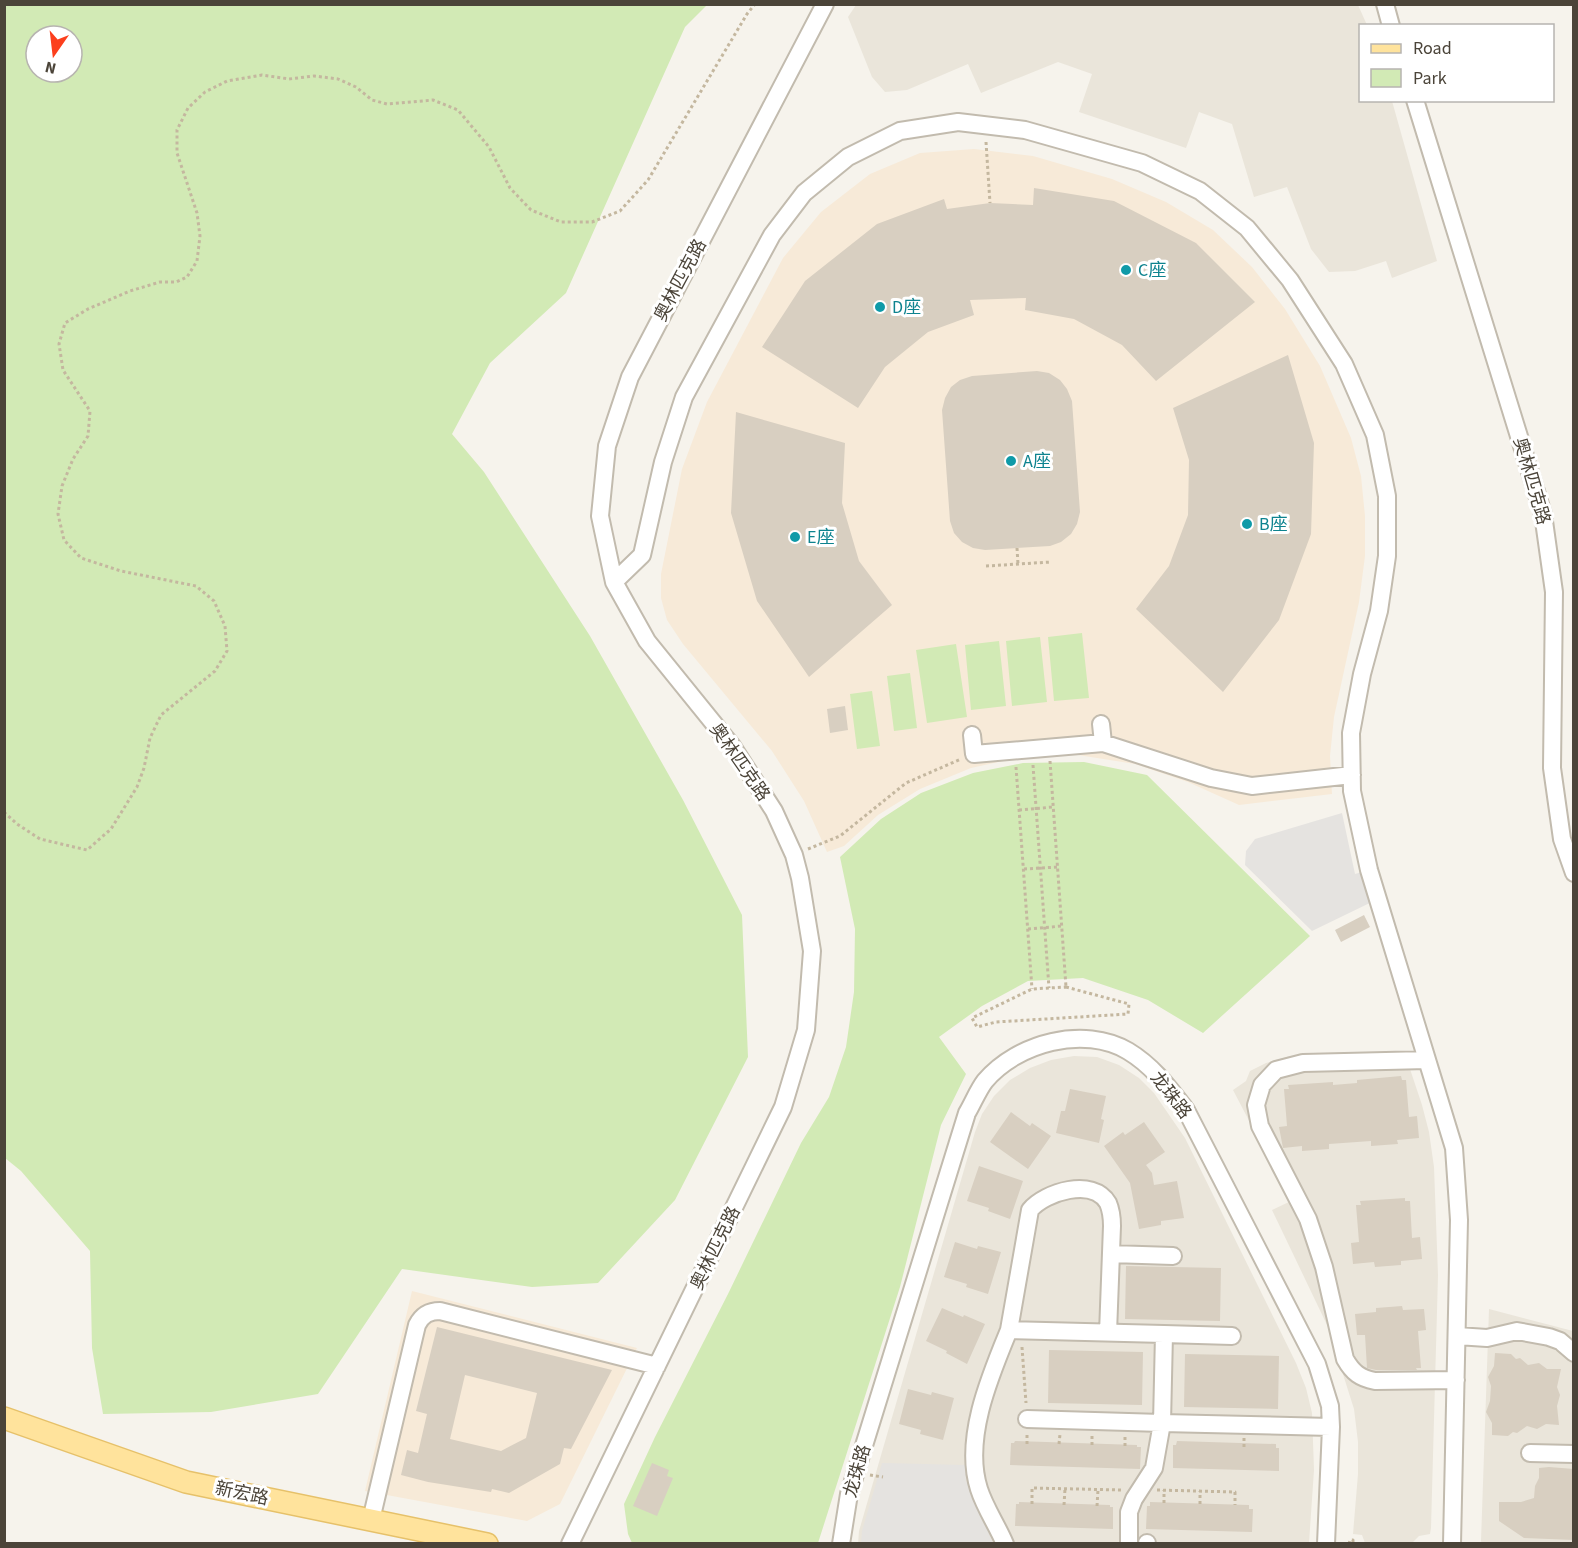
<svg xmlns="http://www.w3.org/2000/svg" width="1578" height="1548" viewBox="0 0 1578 1548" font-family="'Source Sans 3','Noto Sans SC',sans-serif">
<rect width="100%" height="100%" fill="#f6f3ec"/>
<path fill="#eae5da" d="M856 5H1358L1367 25 1360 26V100L1392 101 1437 261 1392 278 1386 261 1355 271 1329 272 1311 249 1287 187 1254 197 1232 124 1199 112 1186 148 1079 112 1092 74 1058 62 981 93 968 64 907 90 885 92 872 77 848 17Z
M1315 1054H1405L1422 1105 1429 1132 1434 1167 1438 1275 1431 1528 1430 1534 1419 1536 1413 1542 1408 1544 1365 1543 1362 1535 1353 1534 1358 1474V1442L1354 1409 1328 1327 1272 1210 1291 1201 1233 1090 1246 1081 1250 1071 1266 1063 1290 1056Z
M1074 1056 1097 1057 1119 1065 1139 1078 1154 1093 1185 1138 1296 1363 1306 1388 1312 1413 1314 1470 1309 1543 858 1544 859 1531 975 1132 982 1114 994 1096 1010 1080 1030 1068 1051 1060Z
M1489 1309 1573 1331 1574 1543 1482 1544 1481 1541Z"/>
<path fill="#f7ead8" d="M974 149 1033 156 1112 179 1166 202 1213 230 1252 267 1285 309 1320 366 1351 438 1361 476 1365 516V556L1359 602 1334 717 1330 756 1332 794 1239 805 1188 782 1135 764 1078 755 1021 757 971 768 920 789 878 815 844 846 827 852 804 801 772 751 683 644 667 620 661 598V574L682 469 707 402 783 258 821 212 870 174 920 153Z
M412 1291 637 1348 560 1504 527 1521 365 1491Z"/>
<path fill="#d2eab5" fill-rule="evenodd" d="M4 5H707L685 27 566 293 490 363 452 434 484 472 590 636 683 800 742 915 748 1057 675 1200 598 1283 532 1287 402 1269 318 1394 211 1412 103 1414 92 1348 90 1251 21 1171 5 1158ZM36 36H72V72H36Z
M1082 633 1089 698 1054 701 1048 637Z
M1040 637 1047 702 1012 706 1006 641Z
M999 641 1006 706 971 710 965 645Z
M956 644 967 717 927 723 916 650Z
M910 673 917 728 894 731 887 676Z
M872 691 880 746 857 749 850 694Z
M1084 762 1147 775 1310 936 1203 1033 1148 1000 1083 978 1028 981 982 1006 939 1037 966 1074 941 1125 900 1287 818 1543H632L628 1534 624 1504 655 1437 728 1294 801 1143 829 1097 846 1047 854 992 855 929 840 857 881 819 921 793 973 773 1023 763Z"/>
<path fill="#e5e3e0" d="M1342 813 1355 874 1369 870 1378 899 1312 931 1245 865 1246 851 1255 839Z
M882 1463 965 1465 966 1481 993 1543H861L862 1531Z"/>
<path fill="#d8cfc1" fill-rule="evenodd" d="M1034 188 1114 201 1196 243 1255 302 1156 381 1122 345 1074 319 1025 310 1026 298 970 300 974 315 928 332 885 367 858 408 762 347 805 281 877 224 944 199 947 209 990 203 1033 205Z
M1288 355 1314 443 1311 534 1279 620 1223 692 1136 609 1169 566 1188 515 1189 460 1173 408Z
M1037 371 1049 373 1060 380 1067 389 1072 401 1080 512 1077 524 1071 534 1061 542 1050 546 985 550 973 548 962 542 954 533 950 521 942 410 945 398 951 387 960 380 972 376Z
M736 412 845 443 842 503 859 561 892 605 809 677 757 601 731 513Z
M845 706 848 730 830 733 827 709Z
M1364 915 1370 927 1341 942 1335 930Z
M1401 1076 1402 1080H1406L1409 1117 1417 1116 1419 1138 1397 1140 1398 1144 1371 1146V1141L1329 1144V1149L1302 1151V1146L1283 1148 1279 1127 1287 1126 1284 1089H1289L1288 1085 1333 1082V1085L1357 1083V1080Z
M1070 1089 1106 1096 1101 1119 1104 1120 1099 1143 1056 1133 1061 1111H1065Z
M1011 1112 1030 1126 1032 1123 1051 1136 1028 1169 990 1142Z
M1144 1122 1165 1152 1146 1165 1152 1173 1154 1185 1177 1181 1184 1218 1161 1221V1225L1139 1229 1130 1183 1104 1146 1123 1132 1125 1135Z
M979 1166 1023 1181 1010 1219 988 1211 989 1208 967 1201Z
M1405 1198V1201H1410L1412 1238 1420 1237 1422 1259 1401 1261V1265L1375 1267 1374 1262 1353 1264 1351 1243 1359 1242 1356 1205H1361L1360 1201Z
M955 1242 977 1249 978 1246 1001 1252 988 1294 966 1287 967 1284 944 1277Z
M1126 1266 1221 1268 1220 1321 1125 1319Z
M1402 1306 1403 1310 1424 1309 1426 1330 1418 1331 1421 1368H1416L1417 1370H1376L1367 1368 1365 1335H1357L1355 1314 1376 1312V1308Z
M942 1308 963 1317 964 1315 985 1324 967 1364 946 1353 947 1351 926 1341Z
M437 1327 612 1370 571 1449 564 1448 560 1464 509 1493 492 1489 491 1492 428 1482 401 1475 407 1450 418 1453 427 1414 416 1411ZM465 1375 537 1393 526 1438 501 1451 450 1439Z
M1049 1350 1143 1352 1142 1405 1048 1403Z
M1495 1353 1511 1354 1516 1359 1520 1358 1528 1365 1539 1363 1547 1369H1561L1557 1387 1560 1395 1557 1406 1559 1425 1546 1424 1537 1429 1527 1426 1517 1433 1513 1432 1508 1436 1492 1435V1423L1486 1412 1490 1401 1491 1386 1488 1377 1494 1366Z
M1185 1354 1279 1356 1278 1409 1184 1407Z
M908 1389 931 1395 932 1392 954 1398 943 1440 920 1434 921 1430 899 1424Z
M1015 1441 1137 1445V1447H1141L1140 1469 1010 1465 1011 1443H1014Z
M1177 1441 1276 1444V1448H1279V1471L1173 1468V1445H1176Z
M652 1463 669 1470 667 1476 673 1478 657 1516 633 1506Z
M1549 1467 1574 1469V1540L1524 1538 1499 1521V1502H1521L1534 1498 1535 1486 1539 1478V1468Z
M1019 1502 1110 1505V1507H1113V1529L1015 1526 1016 1504H1019Z
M1150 1502 1249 1505V1509H1253L1252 1532 1146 1529 1147 1506H1150Z"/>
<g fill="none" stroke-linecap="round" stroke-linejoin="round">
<defs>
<path id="minor" d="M1385 4 1391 26
M1415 100 1543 514 1554 592 1552 768 1562 839 1574 873
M614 582 642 555 663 462 684 397 772 235 804 193 848 157 900 131 958 122 1025 130 1142 163 1200 191 1247 228 1290 280 1344 364 1375 435 1387 496V556L1379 611 1362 674 1351 733 1352 791 1369 870 1454 1148 1459 1220 1452 1544
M1101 724 1103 743
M972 735 974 754 1103 743 1211 778 1252 786 1352 775
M1427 1060 1303 1063 1276 1070 1262 1085 1256 1105 1260 1126 1308 1219 1324 1267 1345 1359C1353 1373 1360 1378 1375 1381L1456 1380
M1111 1254 1173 1256
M1009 1330 1030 1210C1045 1192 1093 1177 1108 1203 1111 1210 1112 1218 1112 1226L1108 1333
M1164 1334 1232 1336
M1457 1336 1487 1338 1517 1331 1549 1337 1560 1341 1574 1353
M1027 1419 1162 1423 1154 1468 1134 1499 1129 1512V1544
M1530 1453 1574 1454
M371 1520 417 1325C422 1315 429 1311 440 1311L657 1366
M570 1544 783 1107 806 1030 812 951 800 878 794 855 774 811 732 746 647 641 614 582 600 516 607 446 630 377 825 4
M841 1544 849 1494 967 1113C973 1103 978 1090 985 1081 1017 1043 1084 1025 1128 1051 1153 1066 1169 1088 1186 1110L1317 1364 1330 1406 1331 1427 1326 1544
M1005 1544C997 1525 985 1508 979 1489 963 1439 990 1376 1009 1330L1164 1334 1162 1423 1331 1427
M1147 1544V1543"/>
<path id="major" d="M4 1418 186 1482 487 1544"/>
</defs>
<use href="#minor" stroke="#c2bbae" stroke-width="20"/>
<use href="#major" stroke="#e6c16a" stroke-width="24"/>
<path stroke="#c4b79f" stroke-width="3" stroke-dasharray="3 3" stroke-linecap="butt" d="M986 142 990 203
M1017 548 1018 564
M986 566 1051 562
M1050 761 1066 987
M1033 765 1049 988
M1016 767 1032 989
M1019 810 1053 807
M4 812 17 824 40 839 87 850 111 829 137 787 144 768 150 738 161 715 215 671 227 651 225 626 214 601 196 586 121 571 81 558 64 540 58 514 62 486 73 459 88 436 90 411 63 370 59 344 65 323 88 309 130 291 160 282H176L187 277 197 261 200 236 197 213 177 153V130L188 108 205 92 227 81 262 75 289 79 314 76 338 79 356 87 372 100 387 104 433 100 458 110 489 147 510 188 531 210 561 222H592L620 211 648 180 747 14 755 4
M808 849 840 836 906 783 961 759
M1024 869 1058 867
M1028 929 1062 926
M1066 987 1129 1004 1128 1014 996 1022 977 1027 972 1018 1032 989Z
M1022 1347 1026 1403
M1027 1444V1433
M1059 1444 1060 1434
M1092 1445V1435
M1125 1446V1436
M1244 1447V1438
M870 1475 883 1477
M1157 1490 1235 1492V1505
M1164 1503V1490
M1032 1504V1488L1122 1490
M1200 1504V1491
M1064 1505 1065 1489
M1097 1506 1098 1490
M1349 1544 1350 1540H1353V1544"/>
<use href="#minor" stroke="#fff" stroke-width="16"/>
<use href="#major" stroke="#ffe39c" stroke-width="21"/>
</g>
<g fill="#0f9aa8" stroke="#fff" stroke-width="2">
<circle cx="1126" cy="270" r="6"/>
<circle cx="880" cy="307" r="6"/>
<circle cx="1011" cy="461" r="6"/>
<circle cx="1247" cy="524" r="6"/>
<circle cx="795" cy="537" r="6"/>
</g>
<g text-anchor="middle" stroke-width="6" stroke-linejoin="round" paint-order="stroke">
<g font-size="18" fill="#0d838f" stroke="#fff" text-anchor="start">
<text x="1138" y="276">C座</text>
<text x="892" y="313">D座</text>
<text x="1023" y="467">A座</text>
<text x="1259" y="530">B座</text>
<text x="807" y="543">E座</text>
</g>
<g font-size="18" fill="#4b4439" stroke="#fff">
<text transform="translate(680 280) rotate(-62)" y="6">奥林匹克路</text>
<text transform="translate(1532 481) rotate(74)" y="6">奥林匹克路</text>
<text transform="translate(740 762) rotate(55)" y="6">奥林匹克路</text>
<text transform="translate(1171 1095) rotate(52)" y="6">龙珠路</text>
<text transform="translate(715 1248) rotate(-64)" y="6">奥林匹克路</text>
<text transform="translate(857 1471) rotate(-74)" y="6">龙珠路</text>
<text transform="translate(242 1493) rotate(12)" y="6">新宏路</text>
</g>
</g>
<rect width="1578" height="1548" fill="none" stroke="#4b4439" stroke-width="12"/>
<rect x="1359" y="24" width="195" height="78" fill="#ffffff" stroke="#b7b4b0" stroke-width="1.5"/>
<rect x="1371" y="44" width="30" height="9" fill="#ffe39c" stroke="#b7b4b0" stroke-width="1.5"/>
<text x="1413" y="54" font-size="18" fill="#4b4439">Road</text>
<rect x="1371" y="69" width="30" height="18" fill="#d2eab5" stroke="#b7b4b0" stroke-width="1.5"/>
<text x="1413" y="84" font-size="18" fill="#4b4439">Park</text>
<g transform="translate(54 54) rotate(194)"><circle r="28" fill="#ffffff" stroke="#b7b4b0" stroke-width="1.5"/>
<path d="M0-4.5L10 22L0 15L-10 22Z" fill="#fc3f1d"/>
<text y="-9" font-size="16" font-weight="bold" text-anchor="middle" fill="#4b4439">N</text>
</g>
</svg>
